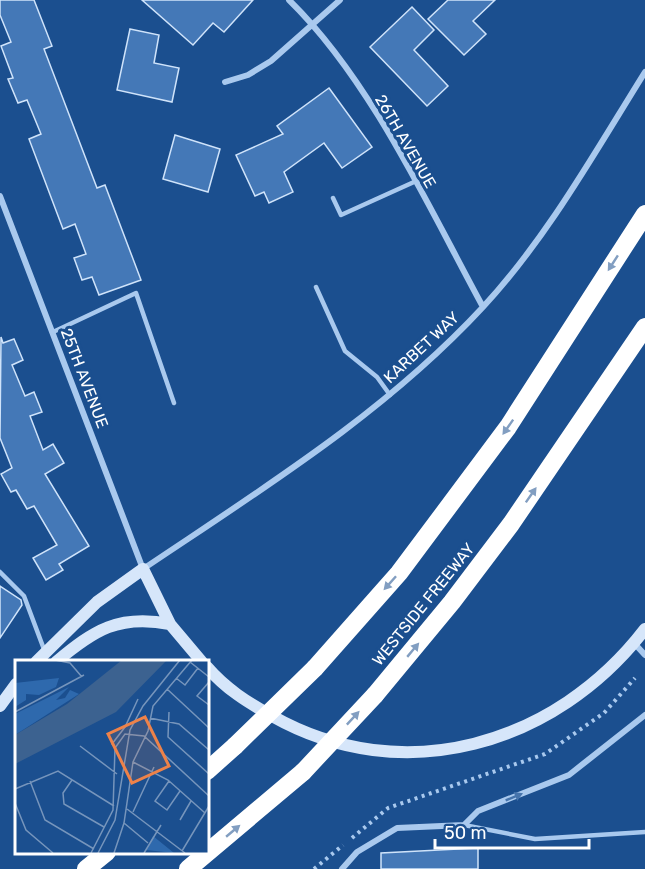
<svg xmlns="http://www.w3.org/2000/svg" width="645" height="869" viewBox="0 0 645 869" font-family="Rubik,sans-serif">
<rect width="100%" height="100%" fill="#1b4f8f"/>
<path fill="#4478b7" stroke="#cfe3fa" stroke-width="1.5" d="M0 0H34L52 46 44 49 70 117 97 188 105 185 141 280 99 295 92 277 82 280 74 258 86 254 75 224 63 229 29 139 41 134 27 100 18 103 8 79 13 78 1 46 11 42 0 15Z
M142 0H253L224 32 213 23 193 45Z
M448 0H495L473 21 486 34 464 55 428 19Z
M412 7 434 30 414 50 448 86 427 106 370 47Z
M130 29 159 35 154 63 179 68 172 102 117 90Z
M329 88 372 147 342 168 324 143 284 172 293 192 269 203 264 192 255 196 236 155 283 134 277 126Z
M175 135 220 149 208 192 163 179Z
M1 337 3 343 14 339 23 360 12 365 25 396 34 392 42 412 30 416 43 450 53 444 64 463 45 474 89 546 59 564 63 570 46 580 33 558 57 545 34 506 27 509 16 490 11 492 1 474 12 468 0 438Z
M0 586 21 600 22 605 0 638Z
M478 848V869H381V853Z"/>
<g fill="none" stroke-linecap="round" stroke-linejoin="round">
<path stroke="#a9c9ee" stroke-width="4" stroke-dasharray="3 4.5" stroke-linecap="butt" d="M352 838 388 808 545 754 604 713 635 678
M314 869 343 845"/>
<path stroke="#a9c9ee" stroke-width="4.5" d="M333 198 341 215 414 182
M316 287 345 351 377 377 390 395
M53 332 136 293 174 403
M0 572 24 596 45 652
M464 825 535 839 645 832"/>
<path stroke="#a9c9ee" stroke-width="6" d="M289 0C371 80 428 206 483 307
M225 82 248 75 271 61 340 0
M0 196 143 569C262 489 385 413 483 307 547 238 595 152 645 72
M634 643 645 655
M342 869 357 852 397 828 464 825 478 811 569 775 645 715"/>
<path stroke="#d6e6fa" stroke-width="12" d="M36 662 97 602 143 569 170 624 202 662
M56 662C94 630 119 614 170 624
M207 667C226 689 247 702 272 716 403 790 556 745 645 629
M0 706 16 684"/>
<path stroke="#fff" stroke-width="18" d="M315 668 399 573 508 427 645 214
M375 695 452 602 511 524 645 327
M207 771 235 746
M86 869 107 852
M188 869 303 772"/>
<path stroke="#fff" stroke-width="18" d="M235 746 315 668
M303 772 375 695"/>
</g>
<defs><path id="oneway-solid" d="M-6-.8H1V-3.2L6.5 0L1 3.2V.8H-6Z" transform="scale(1.5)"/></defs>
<g fill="#829ec1">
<use href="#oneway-solid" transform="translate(613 263) rotate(123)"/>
<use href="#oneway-solid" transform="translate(508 427) rotate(125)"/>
<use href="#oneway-solid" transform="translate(531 495) rotate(-55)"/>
<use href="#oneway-solid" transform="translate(390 583) rotate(132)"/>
<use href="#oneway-solid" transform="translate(413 650) rotate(-50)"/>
<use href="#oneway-solid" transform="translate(353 718) rotate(-47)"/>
<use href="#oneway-solid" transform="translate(233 831) rotate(-40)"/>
</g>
<use fill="#4674ac" href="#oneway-solid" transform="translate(514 797) rotate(-22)"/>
<g text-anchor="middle" stroke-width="6" stroke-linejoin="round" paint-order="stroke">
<g font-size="16" fill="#fff" stroke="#1b4f8f">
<text transform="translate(406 141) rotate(60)" y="6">26TH AVENUE</text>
<text transform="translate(421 347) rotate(-43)" y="6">KARBET WAY</text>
<text transform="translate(85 378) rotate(69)" y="6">25TH AVENUE</text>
<text transform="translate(423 604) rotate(-51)" y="6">WESTSIDE FREEWAY</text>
</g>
</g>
<g transform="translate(15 660)">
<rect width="194" height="194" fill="#1b4f8f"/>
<path d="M44 18 41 27 24 35 11 34V40L0 47V23ZM54 27 41 40 50 38 55 30 64 34 0 75V54ZM138 176 159 193 131 190Z" fill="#2e69ad"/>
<path d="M107 0H152L101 52 0 104V75L52 44Z" fill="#3c6290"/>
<path fill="none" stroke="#7695bc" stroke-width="1.5" d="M40 0 55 3 67 17M175 2 194 17M161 18 170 25 183 8M194 22 182 36 194 45M152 29 194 68M0 52 69 15M154 52 153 77 194 114M135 58 164 64 194 90M65 86 102 114M100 87 97 84 110 67 123 39M118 102 153 120 190 153M57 120 48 133 49 144 89 167M15 121 30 160 79 189M154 121 140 141 152 150 165 131M0 129 43 111 99 146M0 143 11 170 38 193M112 149 170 193M118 152 139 107M165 160 176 141M109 163 133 183M167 191 194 146M76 193 98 150 100 88 110 74 129 76 194 136M83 193 100 160 115 70 128 46 165 0M99 193 109 163 118 102 133 71 138 46 177 0M129 193 146 165"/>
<path fill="#ee8249" fill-opacity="0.15" stroke="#ee8249" stroke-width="3" d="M130 57 154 106 117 123 93 74Z"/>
<rect width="194" height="194" fill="none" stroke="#fff" stroke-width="3"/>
</g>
<path d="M435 839v9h154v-9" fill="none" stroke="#ffffff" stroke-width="3"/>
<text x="444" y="839" font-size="18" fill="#ffffff" stroke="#1b4f8f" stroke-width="4.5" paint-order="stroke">50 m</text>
</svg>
